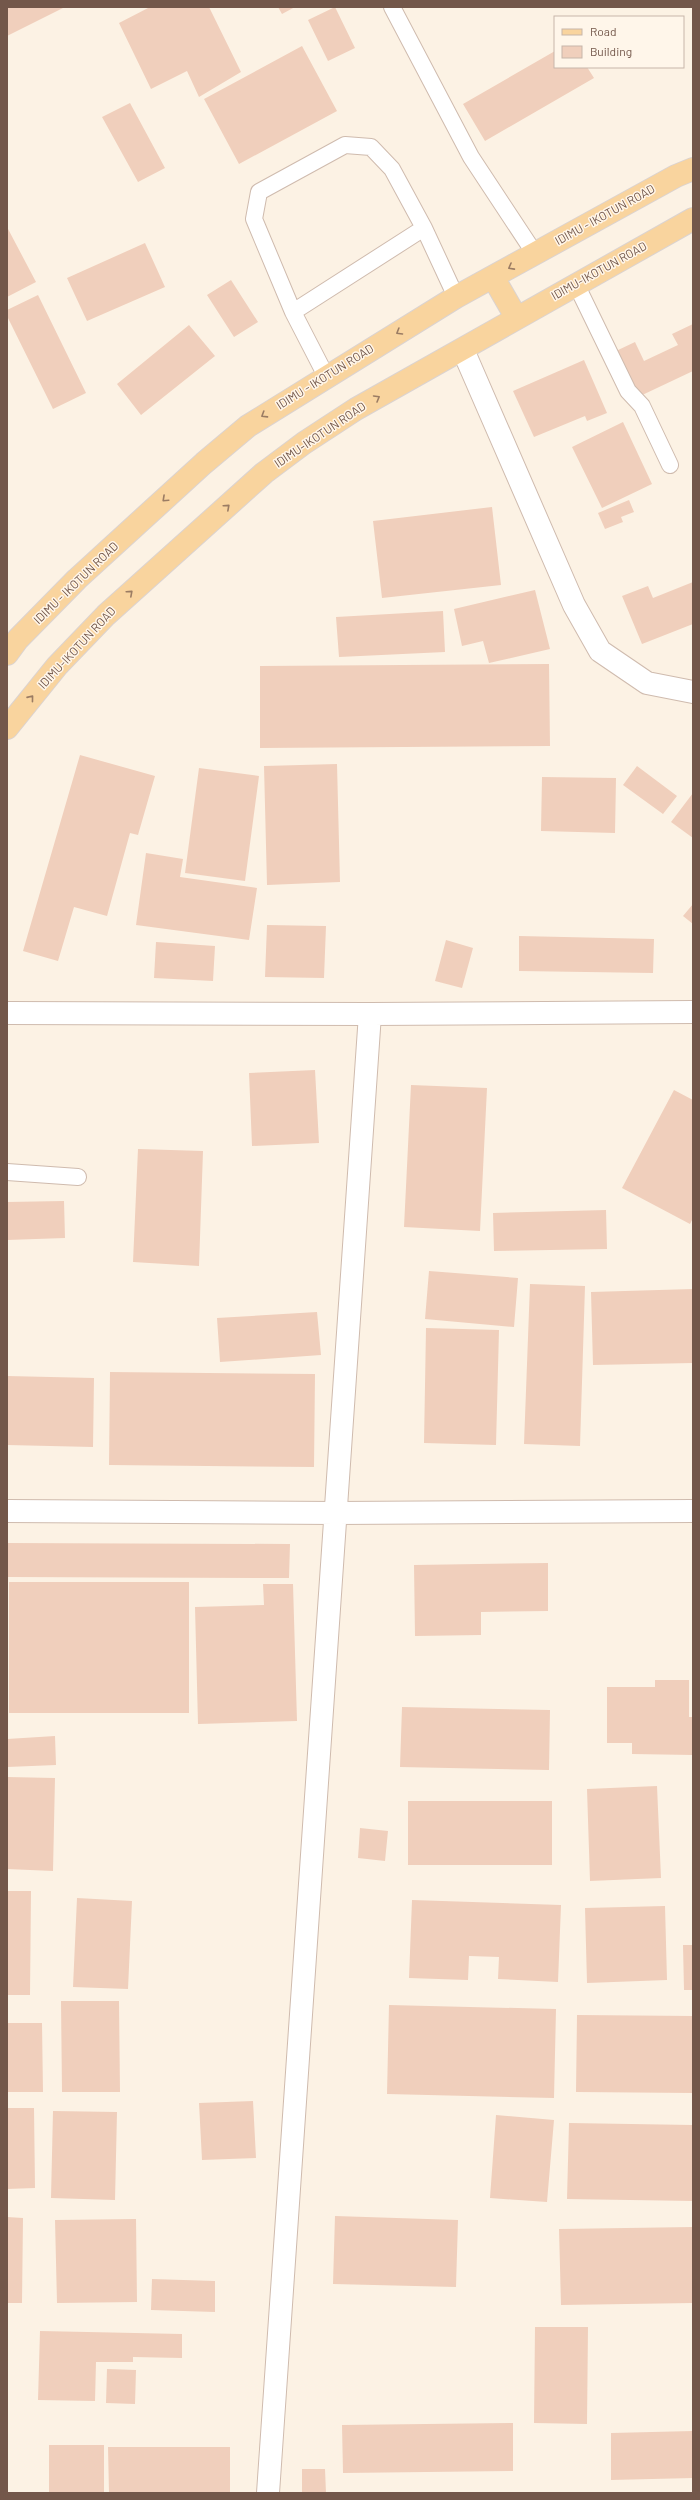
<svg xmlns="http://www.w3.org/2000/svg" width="700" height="2500" viewBox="0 0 700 2500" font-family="Barlow,sans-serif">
<rect width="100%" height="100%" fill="#fcf2e4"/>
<path fill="#f0cfbc" d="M7 7H65L7 36Z
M150 7H209L241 72 199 97 187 71 151 89 119 23Z
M278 7H295L282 14Z
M335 7 355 48 328 61 308 20Z
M302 46 337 111 239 164 204 99Z
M555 51V67H587L594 78 485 141 463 104Z
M130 103 165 168 138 182 102 117Z
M7 227 36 282 7 297Z
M145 243 165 287 87 321 67 278Z
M231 280 258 322 234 337 207 295Z
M38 295 86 393 53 409 7 316V310Z
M693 324V371L638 397 616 351 635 342 644 361 678 345 672 334Z
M189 325 215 356 141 415 117 384Z
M584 360 607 413 587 421 585 416 534 437 513 391Z
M623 422 652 484 602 508 572 447Z
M629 500 634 512 621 517 623 522 605 529 598 513Z
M492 507 501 585 382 598 373 521Z
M693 582V624L642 644 622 596 648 586 653 598Z
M535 590 550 649 489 663 483 641 462 646 454 609Z
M443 611 445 652 339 657 336 617Z
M549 664 550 746 260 748V666Z
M80 755 155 776 138 835 130 833 107 916 74 907 58 961 23 951Z
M337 764 340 882 267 885 264 766Z
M637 766 677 796 663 814 623 785Z
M199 768 259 776 245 881 185 873Z
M542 777 616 778 615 833 541 831Z
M693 793V838L671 822Z
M146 853 183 859 180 877 257 888 249 940 136 925Z
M693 904V924L683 916Z
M267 925 326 926 324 978 265 977Z
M519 936 654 939 653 973 519 971Z
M446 940 473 948 462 988 435 981Z
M156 942 215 946 213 981 154 978Z
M315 1070 319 1143 252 1146 249 1073Z
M411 1085 487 1088 480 1231 404 1227Z
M674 1090 693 1100V1218L690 1224 622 1188Z
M138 1149 203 1151 199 1266 133 1262Z
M64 1201 65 1238 7 1240V1202Z
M606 1210 607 1249 494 1251 493 1213Z
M429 1271 518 1278 514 1327 425 1319Z
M530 1284 585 1286 580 1446 524 1444Z
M693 1289V1363L593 1365 591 1292Z
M317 1312 321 1355 220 1362 217 1318Z
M426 1328 499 1330 496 1445 424 1443Z
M110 1372 315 1374 314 1467 109 1465Z
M7 1376 94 1378 93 1447 7 1445Z
M7 1543 290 1544 289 1578 7 1577Z
M548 1563V1611L481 1612V1635L415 1636 414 1565Z
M9 1582H189V1713H9Z
M263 1584H293L297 1721 198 1724 195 1607 264 1605Z
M655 1680H689V1717H693V1755L632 1754V1743H607V1687H655Z
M402 1707 550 1710 549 1770 400 1767Z
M55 1736 56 1765 7 1767V1739Z
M7 1777 55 1778 53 1871 7 1869Z
M657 1786 661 1878 590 1881 587 1789Z
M408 1801H552V1865H408Z
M360 1828 388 1831 385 1861 358 1858Z
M7 1891H31L30 1995H7Z
M77 1898 132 1901 128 1989 73 1987Z
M412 1900 561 1905 558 1982 498 1979 499 1957 469 1956 468 1980 409 1978Z
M665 1906 667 1980 587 1983 585 1908Z
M683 1945H693V1990H684Z
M61 2001H119L120 2092H62Z
M389 2005 556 2009 554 2098 387 2094Z
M577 2015 693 2016V2093L576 2092Z
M7 2023H42L43 2092H7Z
M253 2101 256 2158 202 2160 199 2103Z
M7 2108H34L35 2188 7 2189Z
M53 2111 117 2112 115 2200 51 2198Z
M496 2115 554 2120 547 2202 490 2198Z
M569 2123 693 2125V2201L567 2199Z
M335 2216 458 2220 456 2287 333 2284Z
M7 2217 23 2218 22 2303H7Z
M136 2219 137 2302 57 2303 55 2220Z
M693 2227V2303L561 2305 559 2229Z
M152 2279 215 2281V2312L151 2310Z
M535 2327H588L587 2424 534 2423Z
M40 2331 182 2334V2358L133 2357V2362H96L95 2401 38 2400Z
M107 2369 136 2370 135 2404 106 2403Z
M513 2423V2471L343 2473 342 2425Z
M693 2431V2478L611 2480V2433Z
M49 2445H104V2493H49Z
M108 2447H230V2493H109Z
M302 2469H325L326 2493H302Z"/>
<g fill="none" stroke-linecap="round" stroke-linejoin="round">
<defs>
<path id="lane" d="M392 7 471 157 535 254
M576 284 628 391 642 406 670 465
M293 312 424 228
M326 376 293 312 254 219 259 192 345 145 371 147 392 169 424 228 456 297
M7 1172 78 1177"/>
<path id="street" d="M463 350 574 605 600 651 647 683 693 692
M7 1013 370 1014 693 1012
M7 1511 336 1513 693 1511
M268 2493 370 1014"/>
<path id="primary" d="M493 277 516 317
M7 654 18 639 77 579 204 463 248 426 456 297 676 176 693 169
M7 728 57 666 106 615 264 473 304 443 356 409 693 219"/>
</defs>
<use href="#lane" stroke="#cfbbae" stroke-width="18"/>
<use href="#street" stroke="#cfbbae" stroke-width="24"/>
<use href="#primary" stroke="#dbd3d0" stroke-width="24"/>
<use href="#lane" stroke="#fff" stroke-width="16"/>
<use href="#street" stroke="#fff" stroke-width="22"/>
<use href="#primary" stroke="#f9d49e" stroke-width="22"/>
</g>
<defs><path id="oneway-chevron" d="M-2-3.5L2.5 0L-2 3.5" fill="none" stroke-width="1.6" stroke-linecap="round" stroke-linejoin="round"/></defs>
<g stroke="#9b7c63">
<use href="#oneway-chevron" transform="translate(511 267) rotate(151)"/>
<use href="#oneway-chevron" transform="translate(399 332) rotate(149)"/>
<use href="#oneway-chevron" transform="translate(377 398) rotate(-30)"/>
<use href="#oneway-chevron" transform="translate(264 415) rotate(148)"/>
<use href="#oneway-chevron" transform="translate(165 499) rotate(137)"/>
<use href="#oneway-chevron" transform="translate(227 507) rotate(-42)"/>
<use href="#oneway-chevron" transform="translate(130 593) rotate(-42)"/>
<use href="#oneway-chevron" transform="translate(31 698) rotate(-51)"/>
</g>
<g text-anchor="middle" stroke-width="3" stroke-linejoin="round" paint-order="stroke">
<g font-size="12" fill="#73574a" stroke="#fff6ea">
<text transform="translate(605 215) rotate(-29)" y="4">IDIMU - IKOTUN ROAD</text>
<text transform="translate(599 271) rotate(-29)" y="4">IDIMU-IKOTUN ROAD</text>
<text transform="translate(325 377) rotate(-32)" y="4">IDIMU - IKOTUN ROAD</text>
<text transform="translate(320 435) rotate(-34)" y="4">IDIMU-IKOTUN ROAD</text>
<text transform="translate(76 583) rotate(-44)" y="4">IDIMU - IKOTUN ROAD</text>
<text transform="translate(77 648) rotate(-47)" y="4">IDIMU-IKOTUN ROAD</text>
</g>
</g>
<rect width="700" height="2500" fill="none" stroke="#73574a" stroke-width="16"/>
<rect x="554" y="16" width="130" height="52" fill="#fff6ea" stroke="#c7b6aa"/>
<rect x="562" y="29" width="20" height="6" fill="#f9d49e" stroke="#c7b6aa"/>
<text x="590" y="36" font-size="12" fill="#73574a">Road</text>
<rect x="562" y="46" width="20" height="12" fill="#f0cfbc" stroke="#c7b6aa"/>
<text x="590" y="56" font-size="12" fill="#73574a">Building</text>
</svg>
